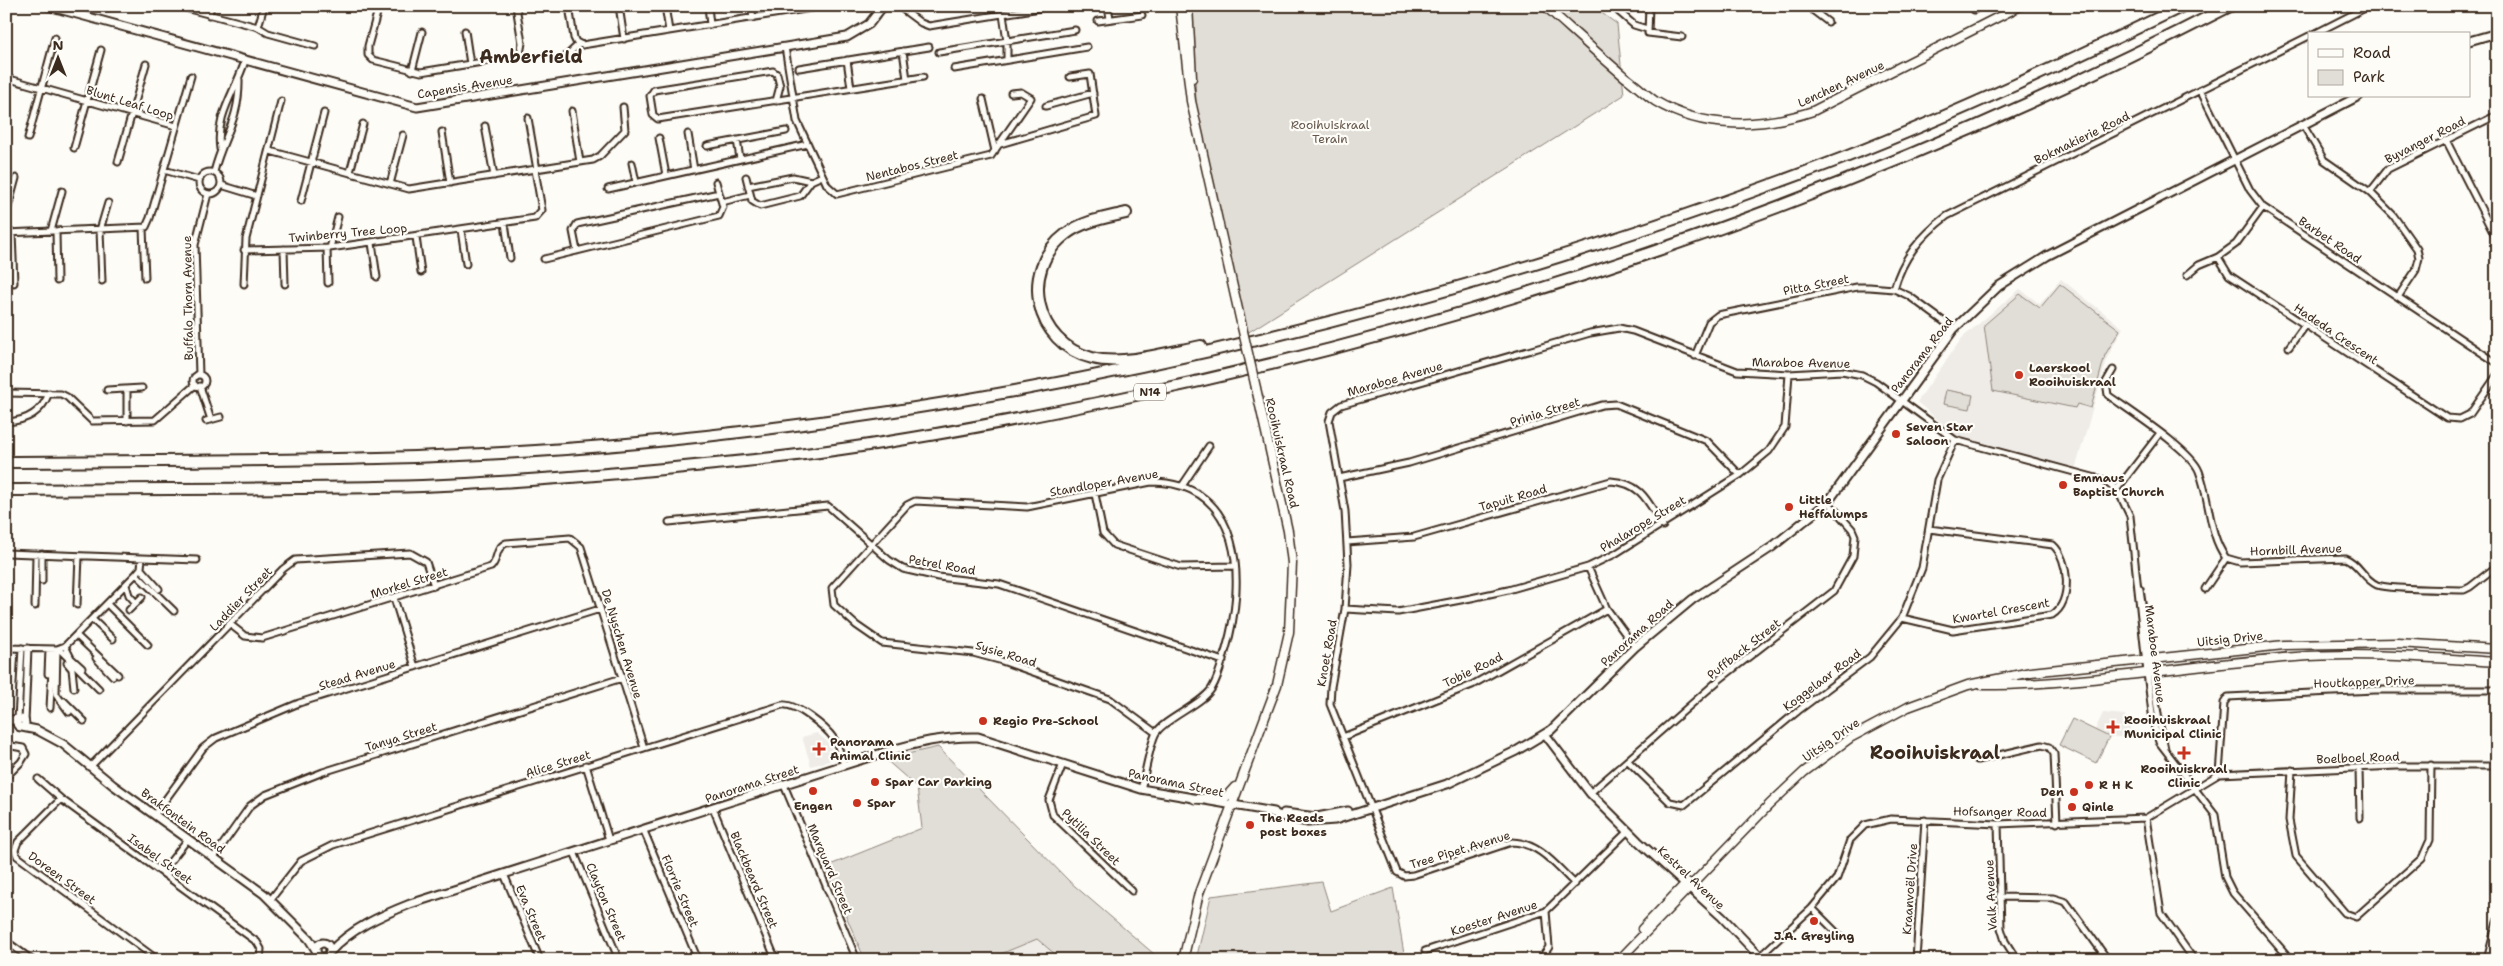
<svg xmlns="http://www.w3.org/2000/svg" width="2503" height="966" viewBox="0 0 2503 966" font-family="'Shantell Sans',sans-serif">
<rect width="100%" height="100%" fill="#fdfcf7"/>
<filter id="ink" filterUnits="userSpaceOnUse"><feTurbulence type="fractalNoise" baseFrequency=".02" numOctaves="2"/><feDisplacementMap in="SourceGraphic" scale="10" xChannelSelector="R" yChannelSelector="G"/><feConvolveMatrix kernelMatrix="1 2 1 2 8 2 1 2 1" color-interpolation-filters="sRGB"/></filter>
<g filter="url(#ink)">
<path fill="#efece7" d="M2061 279 2123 328 2108 356 2074 473 1959 438 1917 402 1962 338 2020 289 2040 304Z
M2103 713 2125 715V718L2129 719 2131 737H2109L2095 730Z
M817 733 830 744 833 754 829 761 811 766 802 737Z
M1037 939 1062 960H986Z"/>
<path fill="#e1ded7" stroke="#8e847a" d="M1193 6H1592L1617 24 1624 95 1244 335 1196 106Z
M2060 284 2120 330 2105 355 2091 408 2077 404 2075 408 1993 391 1984 325 2020 294 2040 308Z
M1946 390 1973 395 1970 409 1943 404Z
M2072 719 2109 737 2096 763 2059 745Z
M938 747 1069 881 1161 960H1062L1037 939 986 960H865L825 867 922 828 917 787 885 759Z
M1322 882 1331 911 1393 888 1405 960H1196L1211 896Z"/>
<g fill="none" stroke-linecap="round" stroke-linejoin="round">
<defs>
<path id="minor" d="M177 6 258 27
M323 6 326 7
M379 6 368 46V55L373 60 421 72 513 57 520 54 522 43 516 6
M569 6 574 38 576 42 582 45 824 6
M619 6 624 39
M665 6 669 31
M708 6 710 25
M751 6 753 18
M898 6 921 23 929 26 1052 6
M1108 6 1110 19
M1649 6 1648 33 1682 37
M1807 6 1828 22
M1974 10 1981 6
M1618 11 1634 25 1647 29
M1003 14 1007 41V60
M209 15 211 6
M1098 21 1142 15
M258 27 268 33 315 46
M258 27 264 6
M465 31 470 64
M2314 34 2369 6
M6 42 7 41
M785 47 797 121 827 185 837 194 991 156 1031 98 1021 92 1011 93
M903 51 907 79
M939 52 1075 30
M563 59 579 44
M847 60 851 88
M799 68 929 47
M954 69 1087 47
M412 71 422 32
M6 78 176 126
M2200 90 2250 190 2263 207 2497 363
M983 99 995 151
M776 101 780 86 777 74 773 71 654 90 650 96 653 115 658 119 923 77
M1046 106 1093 93
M572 111 580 162
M528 118 537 170
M2303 125 2324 160 2370 192 2393 215 2417 249 2419 258 2416 270 2398 297
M485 126 494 176
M442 132 450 183
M688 134 694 170
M28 138 55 38
M659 138 666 175
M737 140 740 159
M2446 140 2497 240
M1000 144 1096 116 1090 74 1070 77
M707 146 786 131
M74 148 101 50
M220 149C215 116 235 92 245 61
M270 151 409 189 593 160 600 156 625 130 623 107
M118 162 146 64
M632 163 636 182
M164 170 199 180
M199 183a11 11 0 1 1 22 0a11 11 0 1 1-22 0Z
M214 172C223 136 240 120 239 79
M350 172 363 124
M746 177 752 201 760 206 800 196 811 181
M390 184 403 135
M221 185 257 196
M748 186 793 177 811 181 822 176
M608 189 808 144
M2370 192 2388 169 2497 115
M301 201 324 113
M722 202 750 195
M2263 207 2236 244 2218 257 2229 275 2447 418 2460 419 2470 414 2497 375
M6 215 16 178
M505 223 510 258
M143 228 145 278
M461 230 466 264
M51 231 62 191
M56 231 57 281
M6 233 146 227 150 218 191 76
M12 233 14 283
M416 237 421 272
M372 243 377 277
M327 248 328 283
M330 248 338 217
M284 249 285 284
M244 250 330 248 535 218 542 210 535 170
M577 251 573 231 577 224 719 193
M544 259 719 216 723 207 716 182
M2187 275 2199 265 2218 257
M102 281 100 230 108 203
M244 284 246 239 281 101
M1894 289C1903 257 1921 236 1947 216L2309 36
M2289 347 2305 325
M1695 356 1709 322 1718 315 1857 287H1869L1894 289 1909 296 1954 329
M2113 370 2106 382 2108 395C2128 410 2191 450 2199 471 2210 498 2208 534 2226 558L2240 562 2345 558C2359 563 2363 579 2377 585 2391 590 2446 589 2464 590L2470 587 2497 566
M199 375 195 245 208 194
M193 381a6 6 0 1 1 12 0a6 6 0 1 1-12 0Z
M200 386 211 420
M107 390 142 388
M6 393 61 394 67 397 92 421 155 420 195 385
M127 421V389
M206 421 221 417
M6 422C27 421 42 412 49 393
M1339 478 1409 463 1602 405 1616 404 1707 441 1740 475
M1182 486 1209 446
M2117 489 2160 433
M1095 494 1103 533 1114 545 1181 567 1235 566
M669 522 828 506 889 560 903 569 938 577 999 584 1223 661
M1347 542 1414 537 1611 481C1642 483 1648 502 1663 526
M6 553 197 560
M1588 567 1607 609 1635 647
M141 569 159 589
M136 574 174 611
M42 581V554
M126 585 129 595 136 603 142 597
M2140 589 2159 721 2165 749
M2205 589 2226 558
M394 598 415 667
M107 604 148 645
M77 605 79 556
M35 606 36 554
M1345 609 1398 612 1471 598 1508 590 1588 567 1615 554 1740 475 1769 451 1785 427 1789 374
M129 610 136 603
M1902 618 1953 630 2052 615C2073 603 2069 559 2053 545L1929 529
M92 619 113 639
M231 625 245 636 262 638 491 567C499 559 494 549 506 543L570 538 581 547 644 748
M76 635 118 675
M65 646 71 658 82 668
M6 648 57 649 65 646 136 574 141 568 142 558
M57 649 56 694 69 712
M59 649 99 689
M96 658 113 676
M67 663 72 669 74 688
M48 674 49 649
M64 701 84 721
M50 708 53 649
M18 719 22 648
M25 722 28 648
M1343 737 1472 685 1607 609
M6 745 23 748 26 754 21 762 6 777
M1977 760 2042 745 2049 747 2054 754 2057 823
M1628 761 1670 802 1684 805 1798 711 1870 657 1902 618 1922 568 1937 480 1955 440
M1063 764 1049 800 1053 815 1132 891
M586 765 609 840
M90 767 283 569 295 560 410 553 426 562 434 586
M2359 768 2360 818
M2292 770 2289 820 2296 856 2345 913 2356 917 2422 858 2430 840 2431 765
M2219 774 2397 766H2497
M38 779 61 799 257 942 261 949 260 960
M784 785 857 960
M1141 789C1145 776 1150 743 1156 733 1164 719 1203 704 1212 688 1219 677 1222 661 1226 649 1246 582 1244 482 1151 482L1027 507 915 501 907 505 832 588 834 605 856 625 882 643 973 653 999 660 1110 699 1156 733
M1590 793 1719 680 1834 591 1853 556 1855 536 1852 529 1828 502
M61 799 18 842 15 850 17 856 158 960
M713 808 776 960
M155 814 203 748 216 738 299 703 600 609
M2146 818 2161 913 2194 960
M1998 824 2001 928 2005 941 2017 960
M644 831 698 960
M574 852 619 960
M214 857 250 806 265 795 323 772 622 678
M162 872 188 839
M504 874 540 960
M1575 884C1556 866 1540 843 1512 842L1413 875 1404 876 1397 872 1330 704 1331 687 1345 609 1348 564 1345 511 1329 421 1332 412 1341 405 1590 333 1619 328 1633 331 1737 371 1789 374 1842 371 1862 375 1876 382 1955 440 2100 479 2117 489 2130 516 2147 673 2153 721 2159 742 2215 815 2225 877 2233 893 2291 960
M1999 897 2053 898 2066 902 2108 960
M271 899 301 861 333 845 782 705C796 703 826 727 834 739 839 746 841 756 844 765
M1812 908 1841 937
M6 941 32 960
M1425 951 1546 911 1628 831
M1540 960 1549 947 1546 911
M1756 960 1812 908 1837 878 1850 840 1865 825 1891 819 1998 824 2146 818 2219 774 2224 703 2228 697 2375 690H2497
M1916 960 1925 820
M2487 960 2497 921"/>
<path id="tertiary" d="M48 6 417 107 847 37 869 24 883 6
M2469 41 2497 33
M17 723a4 4 0 1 1 8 0a4 4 0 1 1-8 0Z
M6 721 18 719
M22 727 37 730 63 744 113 785 264 894 309 939 316 950
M1545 734 1590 793 1638 841 1722 917 1763 960
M1270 812 1284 817 1308 822 1335 820 1447 784 1516 751 1551 730 1635 647 1693 599 1772 547 1828 502 1954 329 1999 286 2047 256 2359 96
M1284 813 1317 817 1348 811
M316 950a7 7 0 1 1 14 0a7 7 0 1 1-14 0Z
M330 952C350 929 382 915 410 904L885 752C916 743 945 736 978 737L1141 789 1274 812"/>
<path id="secondary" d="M1180 6 1191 101 1242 327
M1188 6 1192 78
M1545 6C1572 30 1598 54 1625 77 1635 84 1645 94 1655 101 1703 130 1762 128 1813 111L2020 6
M1983 685C2088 685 2191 664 2296 657 2363 652 2430 658 2497 662
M1195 799 1226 797 1235 787
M1642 929 1687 882
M1183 960 1199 893 1277 685 1289 632 1292 563 1288 531 1256 388
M1619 960 1770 804 1804 772 1850 738 1908 707 1968 685 2031 672 2284 645 2397 643 2497 649"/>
<path id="motorway" d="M1126 213C1105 218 1083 221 1066 234 1018 270 1035 344 1092 358 1123 366 1170 352 1201 346
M6 462C217 460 428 463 638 443 1050 404 1456 306 1843 158 1958 113 2071 60 2183 6
M6 490C145 488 284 490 422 486 530 482 638 472 745 461 871 448 997 424 1122 398 1507 317 1880 186 2230 6"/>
</defs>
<use href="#minor" stroke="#3b2a1e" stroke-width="9"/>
<use href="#tertiary" stroke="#3b2a1e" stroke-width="11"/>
<use href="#secondary" stroke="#3b2a1e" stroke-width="11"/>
<use href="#motorway" stroke="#3b2a1e" stroke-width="14"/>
<use href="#minor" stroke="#fdfcf7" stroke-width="5"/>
<use href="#tertiary" stroke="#fdfcf7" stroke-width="7"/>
<use href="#secondary" stroke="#fdfcf7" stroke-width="8"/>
<use href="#motorway" stroke="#fdfcf7" stroke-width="10"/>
<defs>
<path id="secondary-bridge" d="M1242 327 1256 388"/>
</defs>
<use href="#secondary-bridge" stroke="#3b2a1e" stroke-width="11" stroke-linecap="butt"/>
<use href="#secondary-bridge" stroke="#fdfcf7" stroke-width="8"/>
</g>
</g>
<g fill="#c8321e" stroke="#fdfcf7" stroke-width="2">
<circle cx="2019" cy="375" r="5"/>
<circle cx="1896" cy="434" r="5"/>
<circle cx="2063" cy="485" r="5"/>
<circle cx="1789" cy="507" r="5"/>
<circle cx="983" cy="721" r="5"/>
<path d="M2110.5 719.5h5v5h5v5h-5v5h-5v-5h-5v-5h5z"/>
<path d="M816.5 741.5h5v5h5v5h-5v5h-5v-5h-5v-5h5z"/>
<path d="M2181.5 745.5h5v5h5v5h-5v5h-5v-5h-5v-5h5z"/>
<circle cx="875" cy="782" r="5"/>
<circle cx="2089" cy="785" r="5"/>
<circle cx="813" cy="791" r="5"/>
<circle cx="2074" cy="792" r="5"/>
<circle cx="857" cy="803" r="5"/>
<circle cx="2072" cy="807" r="5"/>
<circle cx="1250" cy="825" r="5"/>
<circle cx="1814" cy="921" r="5"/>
</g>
<g text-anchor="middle" stroke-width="4.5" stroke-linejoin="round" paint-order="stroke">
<rect fill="#fdfcf7" stroke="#75695f" stroke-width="1" x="1134" y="383.5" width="32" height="17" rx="4"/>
<g font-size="11" font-weight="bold" fill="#3b2a1e">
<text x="1150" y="396">N14</text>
</g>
<g font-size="12" fill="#3b2a1e" stroke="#fdfcf7">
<text transform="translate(1841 84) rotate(-25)" y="4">Lenchen Avenue</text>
<text transform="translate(465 87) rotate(-9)" y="4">Capensis Avenue</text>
<text transform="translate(130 103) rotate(17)" y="4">Blunt Leaf Loop</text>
<text transform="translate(2082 138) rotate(-26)" y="4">Bokmakierie Road</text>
<text transform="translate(2425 140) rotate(-27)" y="4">Byvanger Road</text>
<text transform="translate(912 166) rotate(-14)" y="4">Nentabos Street</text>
<text transform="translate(348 233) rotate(-5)" y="4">Twinberry Tree Loop</text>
<text transform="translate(2330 240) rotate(34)" y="4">Barbet Road</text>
<text transform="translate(1816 285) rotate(-11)" y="4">Pitta Street</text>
<text transform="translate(188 298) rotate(-91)" y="4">Buffalo Thorn Avenue</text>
<text transform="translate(2336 334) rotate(34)" y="4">Hadeda Crescent</text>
<text transform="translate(1922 355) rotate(-52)" y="4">Panorama Road</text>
<text transform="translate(1801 363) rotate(1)" y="4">Maraboe Avenue</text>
<text transform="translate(1395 379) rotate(-16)" y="4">Maraboe Avenue</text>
<text transform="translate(1545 412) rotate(-17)" y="4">Prinia Street</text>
<text transform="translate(1282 453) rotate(77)" y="4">Rooihuiskraal Road</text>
<text transform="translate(1104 483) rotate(-10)" y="4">Standloper Avenue</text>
<text transform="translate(1513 498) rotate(-16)" y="4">Tapuit Road</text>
<text transform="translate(1643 524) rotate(-31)" y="4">Phalarope Street</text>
<text transform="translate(2296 550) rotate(-2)" y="4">Hornbill Avenue</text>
<text transform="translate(942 565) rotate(10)" y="4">Petrel Road</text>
<text transform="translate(409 583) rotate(-17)" y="4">Morkel Street</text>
<text transform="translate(241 599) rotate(-46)" y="4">Laddier Street</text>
<text transform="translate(2001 611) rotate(-10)" y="4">Kwartel Crescent</text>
<text transform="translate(1637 633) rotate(-42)" y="4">Panorama Road</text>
<text transform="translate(2230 639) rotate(-6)" y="4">Uitsig Drive</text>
<text transform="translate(622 644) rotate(73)" y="4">De Nyschen Avenue</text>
<text transform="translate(1744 649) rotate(-38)" y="4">Puffback Street</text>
<text transform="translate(1327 653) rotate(-80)" y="4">Knoet Road</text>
<text transform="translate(1006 654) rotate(17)" y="4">Sysie Road</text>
<text transform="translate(2155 654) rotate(83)" y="4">Maraboe Avenue</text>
<text transform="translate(1473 670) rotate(-26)" y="4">Tobie Road</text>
<text transform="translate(357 675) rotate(-17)" y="4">Stead Avenue</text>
<text transform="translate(1822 680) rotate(-37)" y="4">Koggelaar Road</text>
<text transform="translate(2364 682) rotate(-2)" y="4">Houtkapper Drive</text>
<text transform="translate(401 737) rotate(-17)" y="4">Tanya Street</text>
<text transform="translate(1831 740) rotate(-35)" y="4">Uitsig Drive</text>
<text transform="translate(2358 758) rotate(-2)" y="4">Boelboel Road</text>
<text transform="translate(558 764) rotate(-17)" y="4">Alice Street</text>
<text transform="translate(1176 783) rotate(12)" y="4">Panorama Street</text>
<text transform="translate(752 784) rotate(-18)" y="4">Panorama Street</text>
<text transform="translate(2000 812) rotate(1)" y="4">Hofsanger Road</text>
<text transform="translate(183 821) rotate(36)" y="4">Brakfontein Road</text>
<text transform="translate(1091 837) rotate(44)" y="4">Pytilia Street</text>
<text transform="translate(1460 850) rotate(-17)" y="4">Tree Pipet Avenue</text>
<text transform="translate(160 859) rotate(36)" y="4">Isabel Street</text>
<text transform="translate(830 869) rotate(67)" y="4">Marquard Street</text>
<text transform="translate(62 878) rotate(36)" y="4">Doreen Street</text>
<text transform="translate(1691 878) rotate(43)" y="4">Kestrel Avenue</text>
<text transform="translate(754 880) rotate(67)" y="4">Blackbeard Street</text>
<text transform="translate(1910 889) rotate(-86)" y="4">Kraanvoël Drive</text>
<text transform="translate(680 891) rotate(67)" y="4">Florrie Street</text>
<text transform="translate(1991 895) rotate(-93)" y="4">Valk Avenue</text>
<text transform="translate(606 902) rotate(67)" y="4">Clayton Street</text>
<text transform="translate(531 913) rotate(67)" y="4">Eva Street</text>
<text transform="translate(1494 918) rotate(-18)" y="4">Koester Avenue</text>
</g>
<g font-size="12" fill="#64574c" stroke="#fdfcf7">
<text x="1330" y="129">Rooihuiskraal<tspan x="1330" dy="14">Terain</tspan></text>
</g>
<g font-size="12" font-weight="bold" fill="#3b2a1e" stroke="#fdfcf7" text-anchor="start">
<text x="2029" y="372">Laerskool<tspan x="2029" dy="14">Rooihuiskraal</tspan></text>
<text x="1906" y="431">Seven Star<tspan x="1906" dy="14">Saloon</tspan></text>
<text x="2073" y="482">Emmaus<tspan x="2073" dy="14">Baptist Church</tspan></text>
<text x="1799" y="504">Little<tspan x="1799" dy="14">Heffalumps</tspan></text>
<text x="2124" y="724">Rooihuiskraal<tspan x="2124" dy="14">Municipal Clinic</tspan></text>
<text x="993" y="725">Regio Pre-School</text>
<text x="830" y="746">Panorama<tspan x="830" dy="14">Animal Clinic</tspan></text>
<text x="2184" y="773" text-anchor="middle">Rooihuiskraal<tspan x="2184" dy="14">Clinic</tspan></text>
<text x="885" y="786">Spar Car Parking</text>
<text x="2099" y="789">R H K</text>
<text x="2064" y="796" text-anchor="end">Den</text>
<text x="867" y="807">Spar</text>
<text x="813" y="810" text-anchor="middle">Engen</text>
<text x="2082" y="811">Qinle</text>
<text x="1260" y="822">The Reeds<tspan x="1260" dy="14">post boxes</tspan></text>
<text x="1814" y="940" text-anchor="middle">J.A. Greyling</text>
</g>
<g font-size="18" font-weight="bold" fill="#3b2a1e" stroke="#fdfcf7">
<text x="531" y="63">Amberfield</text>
<text x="1935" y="759">Rooihuiskraal</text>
</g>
</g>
<rect width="2503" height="966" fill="none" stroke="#fdfcf7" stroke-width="25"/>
<rect x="12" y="12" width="2478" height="941" fill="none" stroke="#3b2a1e" stroke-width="2" filter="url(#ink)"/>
<rect x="2308" y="32" width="162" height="65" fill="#fdfcf7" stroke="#afa8a0"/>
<rect x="2318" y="49" width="25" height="8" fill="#fdfcf7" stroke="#afa8a0"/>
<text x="2353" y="58" font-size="15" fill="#3b2a1e">Road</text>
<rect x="2318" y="70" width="25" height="15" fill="#e1ded7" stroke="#afa8a0"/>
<text x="2353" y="82" font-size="15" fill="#3b2a1e">Park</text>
<g transform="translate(58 58)" stroke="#fdfcf7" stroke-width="4" paint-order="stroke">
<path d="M0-4L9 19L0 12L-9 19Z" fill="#3b2a1e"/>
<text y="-8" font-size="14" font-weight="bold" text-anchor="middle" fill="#3b2a1e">N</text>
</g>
</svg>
